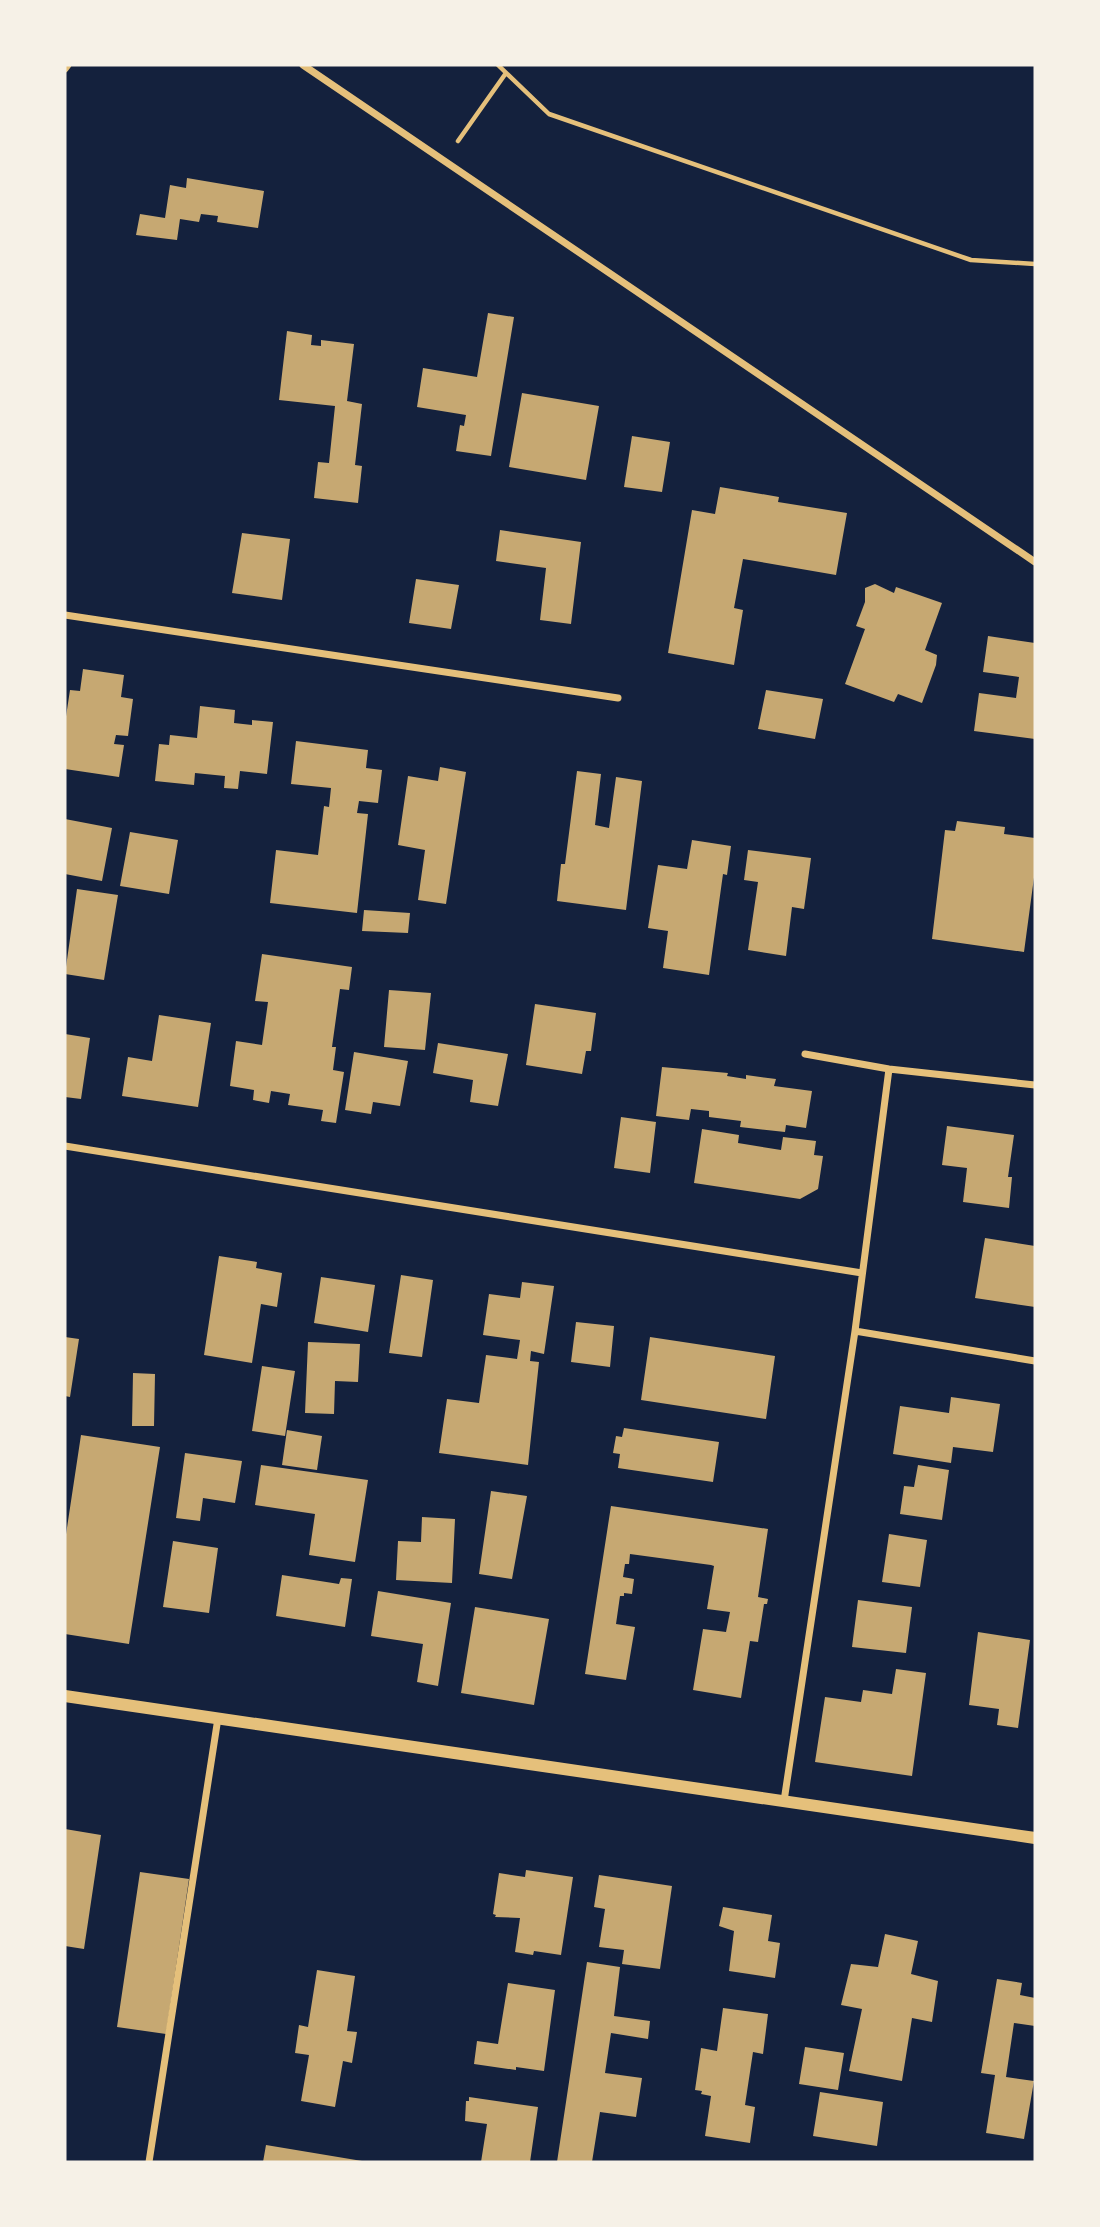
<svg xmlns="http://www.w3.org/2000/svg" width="1100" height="2227" viewBox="0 0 1100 2227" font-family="'IBM Plex Sans',sans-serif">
<rect width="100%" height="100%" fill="#14213d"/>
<path fill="#c6a872" d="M187 178 264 191 258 228 217 222 218 216 201 214 199 222 180 219 177 240 136 235 140 214 165 218 170 185 186 188Z
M488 313 514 317 491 456 456 451 460 425 464 426 466 415 417 407 423 368 477 377Z
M287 331 312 335 311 345 321 346V340L354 344 347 401 362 404 355 465 362 466 358 503 314 498 318 462 329 463 335 406 279 400Z
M522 393 599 406 586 480 509 467Z
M632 436 670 442 662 492 624 487Z
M720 487 779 497 778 502 847 513 836 575 743 559 734 608 743 610 734 665 668 653 692 510 715 514Z
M500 530 581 542 571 624 540 620 546 568 496 561Z
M242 533 290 539 282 600 232 593Z
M416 579 459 585 451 629 409 623Z
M875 584 894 593 896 587 942 603 925 650 937 655 936 665 922 703 898 694 894 702 845 684 865 629 856 626 865 602V588Z
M988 636 1035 643V739L974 731 979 693 1016 698 1019 677 983 672Z
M83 669 124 675 121 697 133 699 128 736 116 735 114 744 124 745 119 777 65 769V723L70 690 80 691Z
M766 690 823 699 815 739 758 729Z
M200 706 235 710 234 723 252 725V720L273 722 267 774 240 771 238 789 224 788 225 776 195 773 194 785 155 781 159 744 169 745 170 735 197 738Z
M296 741 368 750 366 768 382 770 378 803 359 801 357 813 368 814 357 913 270 903 276 850 318 855 324 806 329 807 331 788 291 784Z
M440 767 466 772 446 904 418 900 425 850 398 845 408 776 438 781Z
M577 771 601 774 595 825 609 828 616 777 642 781 626 910 557 901 561 864H565Z
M65 819 112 828 102 881 65 874Z
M957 821 1005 827 1004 834 1035 838V870L1024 952 932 939 945 830 955 831Z
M130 832 178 840 169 894 120 886Z
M692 840 731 846 727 875 723 874 709 975 663 968 668 931 648 928 658 865 687 869Z
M748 850 811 858 804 909 792 907 786 956 748 950 758 882 744 880Z
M77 889 118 895 104 980 65 974Z
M364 910 410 913 408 933 362 931Z
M262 954 352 967 349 990 340 989 332 1047H336L333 1070 344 1072 336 1123 321 1121 323 1110 288 1105 290 1094 271 1091 269 1103 253 1100 254 1090 230 1086 236 1041 262 1045 268 1002 255 1001Z
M389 990 431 993 425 1050 384 1047Z
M535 1004 596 1013 591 1051H586L582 1074 526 1065Z
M159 1015 211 1023 198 1107 122 1096 128 1057 152 1061Z
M65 1034 90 1038 81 1099 65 1097Z
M438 1043 508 1054 498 1106 470 1102 473 1080 433 1073Z
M354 1052 408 1061 400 1106 373 1102 371 1114 345 1110Z
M662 1067 728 1073 727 1076 746 1079V1075L776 1079 774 1086 812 1091 806 1128 786 1125 785 1132 740 1127 741 1121 709 1117V1111L691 1109 689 1120 656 1116Z
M621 1117 656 1122 650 1173 614 1168Z
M947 1126 1014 1135 1008 1177H1012L1009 1208 963 1202 967 1168 942 1165Z
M702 1129 739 1135 738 1143 781 1150 783 1137 816 1141 814 1155 823 1156 818 1189 800 1199 694 1183Z
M985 1238 1035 1246V1307L975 1298Z
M219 1256 257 1262 256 1268 282 1273 277 1307 261 1304 252 1363 204 1355Z
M401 1275 433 1280 422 1357 389 1353Z
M321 1277 375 1285 368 1332 314 1323Z
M522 1282 554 1286 544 1354 531 1351 530 1361 539 1362 528 1465 439 1453 447 1399 479 1403 486 1355 517 1359 520 1340 483 1335 489 1294 520 1298Z
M576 1322 614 1326 610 1367 571 1362Z
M65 1337 79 1339 70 1397 65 1396Z
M650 1337 775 1356 766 1419 641 1400Z
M308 1342 360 1344 358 1382 335 1381 334 1414 305 1413Z
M262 1366 295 1371 285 1436 252 1431Z
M133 1373 155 1374 154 1426H132Z
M951 1397 1000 1404 993 1452 953 1447 951 1463 893 1454 900 1406 949 1413Z
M624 1428 719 1442 713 1482 618 1468 620 1454 613 1453 616 1436 622 1437Z
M287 1430 322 1436 317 1470 282 1465Z
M81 1435 160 1447 129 1644 65 1634V1541Z
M185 1453 242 1461 235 1503 203 1498 200 1521 176 1518Z
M261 1465 368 1480 355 1562 309 1555 315 1514 255 1505Z
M918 1465 949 1470 942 1520 900 1514 904 1486 914 1487Z
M491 1491 527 1496 512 1579 479 1574Z
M611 1506 768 1529 758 1597 768 1599 767 1604H764L758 1642 750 1641 741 1698 693 1690 703 1629 726 1632 730 1612 707 1609 714 1566 711 1565 630 1554 629 1564H625L623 1577 634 1579 632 1594 624 1593V1596H620L616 1624 635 1627 626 1680 585 1674Z
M422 1517 455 1519 452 1583 396 1580 398 1541 421 1542Z
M889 1534 927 1540 920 1587 882 1582Z
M173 1541 218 1548 209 1613 163 1607Z
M282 1575 339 1584 341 1578 352 1579 345 1627 276 1616Z
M378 1591 451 1603 438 1686 417 1682 423 1644 371 1636Z
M858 1600 912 1607 906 1653 852 1647Z
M475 1607 549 1619 534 1705 461 1693Z
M978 1632 1030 1640 1018 1728 997 1725 999 1709 969 1705Z
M896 1669 926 1673 912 1776 815 1762 825 1697 861 1702 863 1690 892 1694Z
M65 1829 101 1835 84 1949 65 1946Z
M526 1870 573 1877 561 1955 534 1951 533 1955 515 1952 520 1918 495 1917 496 1915 493 1914 499 1873 525 1877Z
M140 1872 189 1879 166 2034 117 2027Z
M599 1875 672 1886 660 1969 622 1964 624 1950 599 1947 605 1909 594 1907Z
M723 1907 772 1915 768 1941 780 1943 775 1978 729 1971 734 1931 719 1926Z
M885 1934 918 1941 911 1974 938 1981 932 2022 912 2018 902 2081 849 2071 862 2009 841 2005 851 1964 878 1967Z
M587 1962 620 1967 614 2016 650 2021 648 2039 611 2033 605 2073 642 2078 636 2117 600 2112 592 2162H557Z
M317 1970 355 1976 347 2031 357 2032 352 2063 343 2061 335 2107 301 2101 309 2055 295 2053 299 2025 308 2027Z
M997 1979 1022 1983 1020 1995 1035 1998V2026L1014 2023 1006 2077 1034 2081 1024 2139 986 2133 995 2075 981 2073Z
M508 1983 555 1990 544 2071 516 2067V2070L474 2064 477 2041 498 2044Z
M723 2008 768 2014 763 2054 753 2052 745 2105 755 2107 750 2143 705 2136 711 2096 701 2094 702 2091 695 2090 701 2048 717 2051Z
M805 2047 844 2053 838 2090 799 2084Z
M820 2092 883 2102 877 2146 813 2136Z
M469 2097 538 2107 530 2162H481L487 2124 465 2121 466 2101H469Z
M266 2145 362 2161V2162H263Z"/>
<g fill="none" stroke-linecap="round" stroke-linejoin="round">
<path stroke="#e5c07b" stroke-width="4.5" d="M498 65 549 114 971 260 1035 264
M458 141 506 73"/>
<path stroke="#e5c07b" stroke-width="7" d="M303 65 1035 562
M65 69 68 65
M65 615 618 698
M805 1054 889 1069 1035 1085
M65 1146 862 1273
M855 1331 1035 1361
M784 1801 855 1331 889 1069
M149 2162 218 1718"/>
<path stroke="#e5c07b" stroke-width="12" d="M65 1696 1035 1838"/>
</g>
<rect width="1100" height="2227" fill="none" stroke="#f6f1e7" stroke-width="133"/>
</svg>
